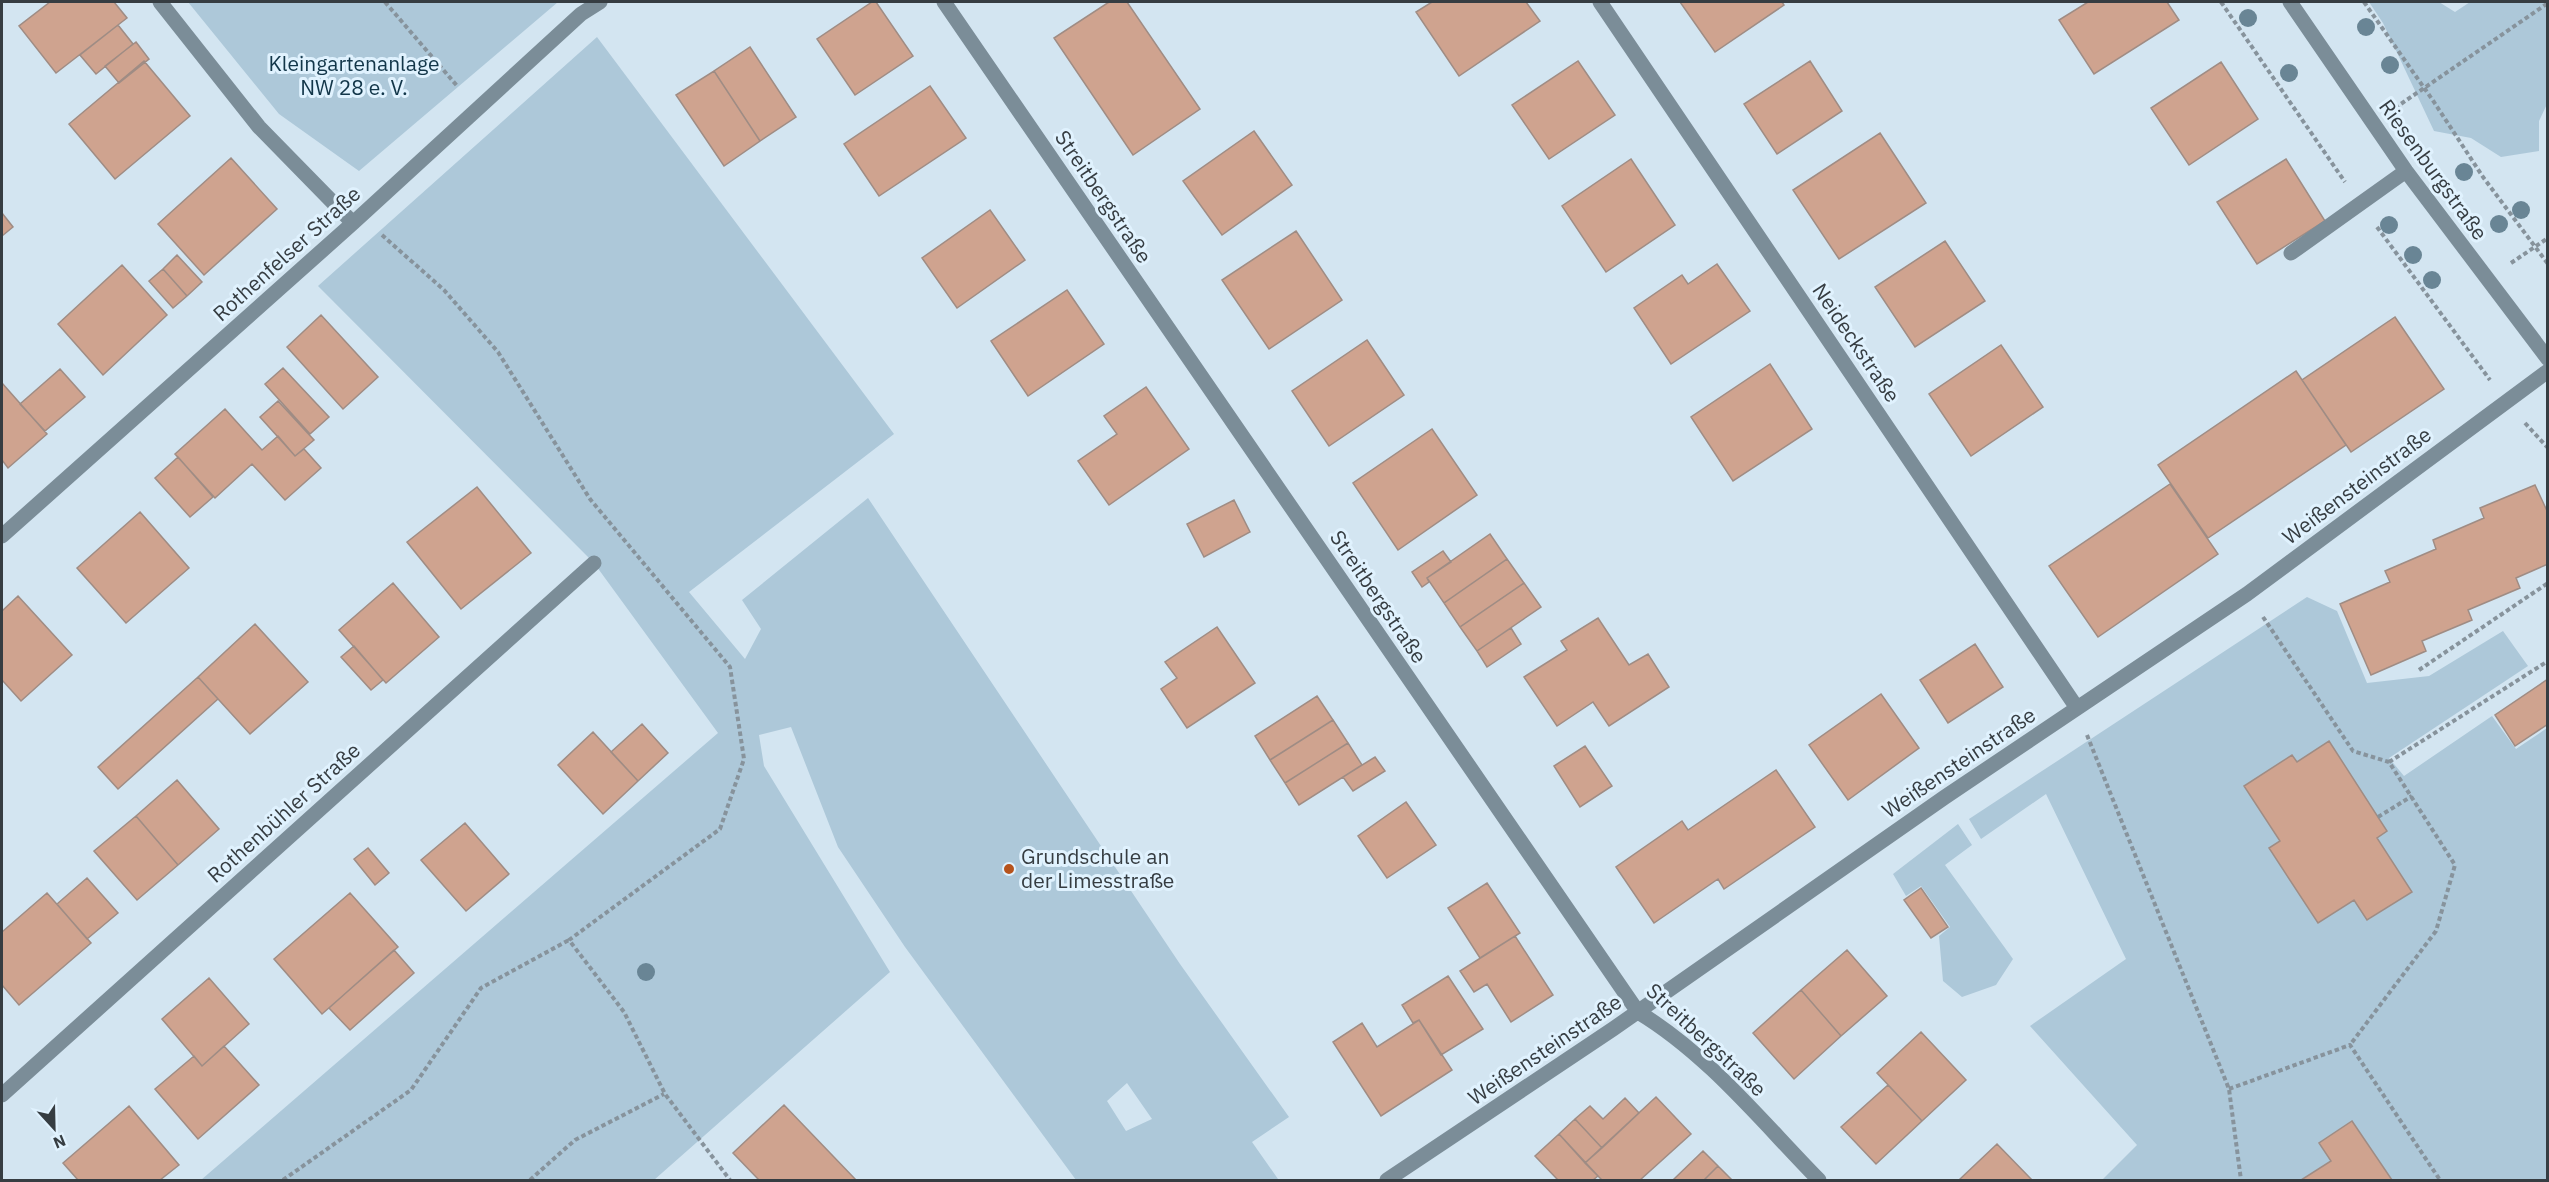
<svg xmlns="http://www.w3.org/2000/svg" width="2549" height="1182" viewBox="0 0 2549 1182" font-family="'IBM Plex Sans',sans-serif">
<rect width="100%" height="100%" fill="#d3e5f1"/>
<path fill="#adc8d9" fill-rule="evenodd" d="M188 2H558L359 171 279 114Z
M2369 2H2439L2455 12 2470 2H2547V104L2539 121V151L2501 157 2471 138 2434 131 2383 23Z
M597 37 894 434 689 592 745 659 761 629 742 600 868 498 1180 964 1289 1117 1252 1142 1278 1179 1276 1180H1076L905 947 838 847 791 727 759 735 764 766 890 972 654 1180H201L718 733 594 563 318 286ZM1127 1083 1152 1119 1126 1131 1107 1101Z
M2307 597 2337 611 2367 683 2429 676 2503 631 2528 666 2389 758 2404 776 2492 716 2516 749 2547 728V1180H2392L2352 1121 2319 1143 2331 1161 2301 1180H2102L2137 1145 2030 1026 2126 959 2046 794 1981 839 1969 819ZM2329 742 2387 831 2377 838 2412 892 2368 920 2354 900 2318 923 2270 849 2280 841 2244 786 2292 755 2297 762Z
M1958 824 1972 845 1945 865 2013 959 1996 985 1962 997 1943 981 1939 936 1950 927 1921 886 1906 896 1893 874Z"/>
<path fill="#cfa38f" stroke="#9f8c84" stroke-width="1.5" d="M50 2H114L127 18 56 73 19 26Z
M872 2H876L913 56 855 95 817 39Z
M1109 2H1127L1200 109 1133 155 1054 38Z
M1432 2H1526L1540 21 1459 76 1416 12Z
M1680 2H1782L1784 5 1715 52Z
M2088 2H2167L2179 20 2094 74 2059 20Z
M118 25 133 44 96 74 80 55Z
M136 42 149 59 119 83 105 66Z
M750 47 796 117 760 141 714 71Z
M144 61 190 116 115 179 69 124Z
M1578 61 1615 115 1549 159 1512 105Z
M1810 61 1842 111 1777 154 1744 104Z
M2221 62 2258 119 2189 165 2151 108Z
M714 71 760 141 724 166 676 95Z
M930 86 966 138 879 196 844 144Z
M1254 131 1292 185 1222 235 1183 181Z
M1880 133 1926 203 1839 259 1793 190Z
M231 158 277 209 204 275 158 224Z
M1631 159 1675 225 1606 272 1562 206Z
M2286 159 2325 221 2257 264 2217 202Z
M990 210 1025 260 957 308 922 258Z
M2 213 13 227 2 236Z
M1296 231 1342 300 1269 349 1222 280Z
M1945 241 1985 301 1915 347 1875 287Z
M177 255 202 282 187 296 163 269Z
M1717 264 1750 311 1671 364 1634 308 1682 275 1688 284Z
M122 265 167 315 103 375 58 324Z
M163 269 187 296 173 308 149 281Z
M1067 290 1104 344 1028 396 991 341Z
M321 315 378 377 343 409 287 347Z
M2395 317 2444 389 2351 452 2302 380Z
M1367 340 1404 395 1329 446 1292 391Z
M2001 345 2043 407 1971 456 1929 394Z
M1770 364 1812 429 1733 481 1691 417Z
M283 368 329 417 310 434 265 384Z
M60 369 85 397 45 431 20 404Z
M2296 371 2346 445 2208 538 2158 465Z
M2 383 47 434 8 468 2 460Z
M1146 387 1189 449 1109 505 1078 461 1117 434 1104 416Z
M278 401 314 440 295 456 260 417Z
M225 409 262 450 278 436 295 456 304 449 321 468 285 500 252 464 215 498 175 454Z
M1432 429 1477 495 1398 550 1353 483Z
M178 457 213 497 190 517 155 478Z
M2170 484 2218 554 2098 637 2049 566Z
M2535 485 2548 513V564L2516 578 2520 588 2468 610 2472 620 2422 641 2426 651 2371 675 2340 604 2390 582 2385 571 2436 549 2433 540 2484 518 2480 508Z
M477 487 531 553 461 609 407 542Z
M1234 500 1250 532 1204 557 1187 524Z
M140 512 189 568 126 623 77 568Z
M1490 534 1507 559 1444 603 1427 578Z
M1443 551 1451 562 1427 578 1429 582 1422 587 1412 572Z
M1507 559 1524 583 1460 627 1444 603Z
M393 583 439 637 386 683 339 630Z
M1524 583 1541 607 1477 651 1460 627Z
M18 596 72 655 21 701 2 680V611Z
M1598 618 1629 665 1648 654 1669 687 1609 726 1593 702 1557 726 1524 677 1567 650 1561 641Z
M255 624 308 682 250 734 198 677Z
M1217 627 1255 683 1187 728 1161 689 1177 678 1165 662Z
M1511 628 1521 644 1487 667 1477 651Z
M1975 644 2003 687 1948 723 1920 680Z
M354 646 383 680 371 690 341 657Z
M198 677 218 699 118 789 98 767Z
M2548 679V724L2515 746 2495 715Z
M1881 694 1919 748 1848 800 1809 745Z
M1317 696 1333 720 1270 760 1255 736Z
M1333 720 1348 743 1285 783 1270 760Z
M642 724 668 753 638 781 611 752Z
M593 732 638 781 603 814 558 765Z
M2329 741 2387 831 2377 838 2412 892 2367 920 2354 900 2318 923 2269 848 2280 841 2244 786 2292 755 2297 762Z
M1348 743 1362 765 1299 805 1285 783Z
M1585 746 1612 786 1580 807 1554 766Z
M1375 757 1385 771 1353 791 1343 777Z
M1776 770 1815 827 1724 889 1718 879 1654 923 1616 867 1682 821 1688 830Z
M177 780 219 829 178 865 136 816Z
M1406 802 1436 845 1387 878 1358 836Z
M136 816 178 865 137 900 94 851Z
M465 823 509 874 466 911 421 860Z
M368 848 389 873 375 885 354 859Z
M87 878 118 913 87 939 57 904Z
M1487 883 1520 933 1480 958 1448 908Z
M1921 888 1948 927 1931 938 1904 900Z
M47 893 91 943 19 1005 2 985V932Z
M350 893 398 947 322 1014 274 959Z
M1515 936 1553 995 1511 1022 1487 984 1474 992 1460 971Z
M394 950 414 973 350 1030 329 1008Z
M1847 950 1887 996 1841 1036 1801 990Z
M1448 976 1483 1029 1441 1055 1419 1020 1413 1023 1402 1005Z
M209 978 249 1024 202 1066 162 1019Z
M1801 990 1841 1036 1794 1079 1753 1033Z
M1419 1020 1452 1070 1381 1116 1333 1042 1362 1023 1377 1047Z
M1921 1032 1966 1080 1922 1121 1877 1073Z
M224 1046 259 1085 198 1139 155 1089 194 1056 202 1066Z
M1888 1085 1922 1121 1876 1164 1841 1127Z
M1656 1097 1691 1134 1640 1180H1602L1585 1163Z
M1625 1098 1639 1113 1602 1148 1575 1119 1590 1106 1603 1119Z
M784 1105 856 1180H759L733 1153Z
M129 1106 179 1165 160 1180H78L63 1163Z
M1575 1119 1602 1148 1585 1163 1559 1134Z
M2352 1121 2392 1180H2301L2331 1161 2319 1143Z
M1559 1134 1598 1176 1593 1180H1558L1535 1156Z
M1997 1144 2032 1180H1959Z
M1703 1151 1718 1166 1704 1180H1673Z
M1718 1166 1732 1180H1704Z"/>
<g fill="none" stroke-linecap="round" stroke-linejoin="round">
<path stroke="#87939c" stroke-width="4" stroke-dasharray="4.5 3" stroke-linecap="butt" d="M385 2 458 87
M2221 2 2345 182
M2364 2 2434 102 2483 177 2548 264
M2395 108 2548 3
M2377 227 2490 380
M382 235 444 290 498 352 590 499 730 667 744 759 720 829 569 940 624 1012 665 1094 730 1180
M2511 263 2548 238
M2525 423 2548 448
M2263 617 2353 751 2389 762 2455 865 2436 931 2350 1045
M2419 670 2548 583
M2087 735 2229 1089 2241 1180
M2389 762 2548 661
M2378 817 2412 796
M2229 1089 2350 1045 2440 1180
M283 1180 411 1090 481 988 569 940
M530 1180 575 1140 664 1094"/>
<path stroke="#7b8d98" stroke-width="15" d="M160 2 259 127 353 223
M944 2 1638 1012C1708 1054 1762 1122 1819 1180
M1600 2 2077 708
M2290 2 2406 171 2548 359
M2291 253 2406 171
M2 536 353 223 581 14 600 2
M2 1095 594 563
M1387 1180 1613 1029 1945 797 2247 594 2548 371"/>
</g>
<g fill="#698595">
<circle cx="2248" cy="18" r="9"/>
<circle cx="2366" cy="27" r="9"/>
<circle cx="2390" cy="65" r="9"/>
<circle cx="2289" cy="73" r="9"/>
<circle cx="2464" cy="172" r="9"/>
<circle cx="2521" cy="210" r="9"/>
<circle cx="2499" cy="224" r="9"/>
<circle cx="2389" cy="225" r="9"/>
<circle cx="2413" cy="255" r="9"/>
<circle cx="2432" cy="280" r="9"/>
<circle cx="646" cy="972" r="9"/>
</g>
<circle fill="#b6531c" stroke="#e0f2fe" stroke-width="2" cx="1009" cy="869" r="6"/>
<g text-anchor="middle" stroke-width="6" stroke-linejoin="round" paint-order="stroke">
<g font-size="21" fill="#123649" stroke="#e0f2fe">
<text x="354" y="71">Kleingartenanlage<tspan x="354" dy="24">NW 28 e. V.</tspan></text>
</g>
<g font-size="21" fill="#363d42" stroke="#e0f2fe">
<text transform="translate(2433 170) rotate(54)" y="7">Riesenburgstraße</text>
<text transform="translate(1103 197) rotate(56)" y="7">Streitbergstraße</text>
<text transform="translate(287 254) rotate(-42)" y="7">Rothenfelser Straße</text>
<text transform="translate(1856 343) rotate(56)" y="7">Neideckstraße</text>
<text transform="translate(2357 486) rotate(-37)" y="7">Weißensteinstraße</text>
<text transform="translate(1378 597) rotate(56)" y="7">Streitbergstraße</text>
<text transform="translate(1959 763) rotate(-34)" y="7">Weißensteinstraße</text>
<text transform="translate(284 813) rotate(-42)" y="7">Rothenbühler Straße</text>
<text transform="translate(1706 1040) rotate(43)" y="7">Streitbergstraße</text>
<text transform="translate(1545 1050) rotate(-34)" y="7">Weißensteinstraße</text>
</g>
<g font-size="21" fill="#363d42" stroke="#e0f2fe" text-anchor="start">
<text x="1021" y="864">Grundschule an<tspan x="1021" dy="24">der Limesstraße</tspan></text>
</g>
</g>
<rect width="2549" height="1182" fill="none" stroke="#363d42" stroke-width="6"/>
<g transform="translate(54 1128) rotate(158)" stroke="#e0f2fe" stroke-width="4.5" paint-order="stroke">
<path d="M0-4.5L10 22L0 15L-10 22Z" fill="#363d42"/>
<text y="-9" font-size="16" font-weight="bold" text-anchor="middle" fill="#363d42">N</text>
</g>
</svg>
